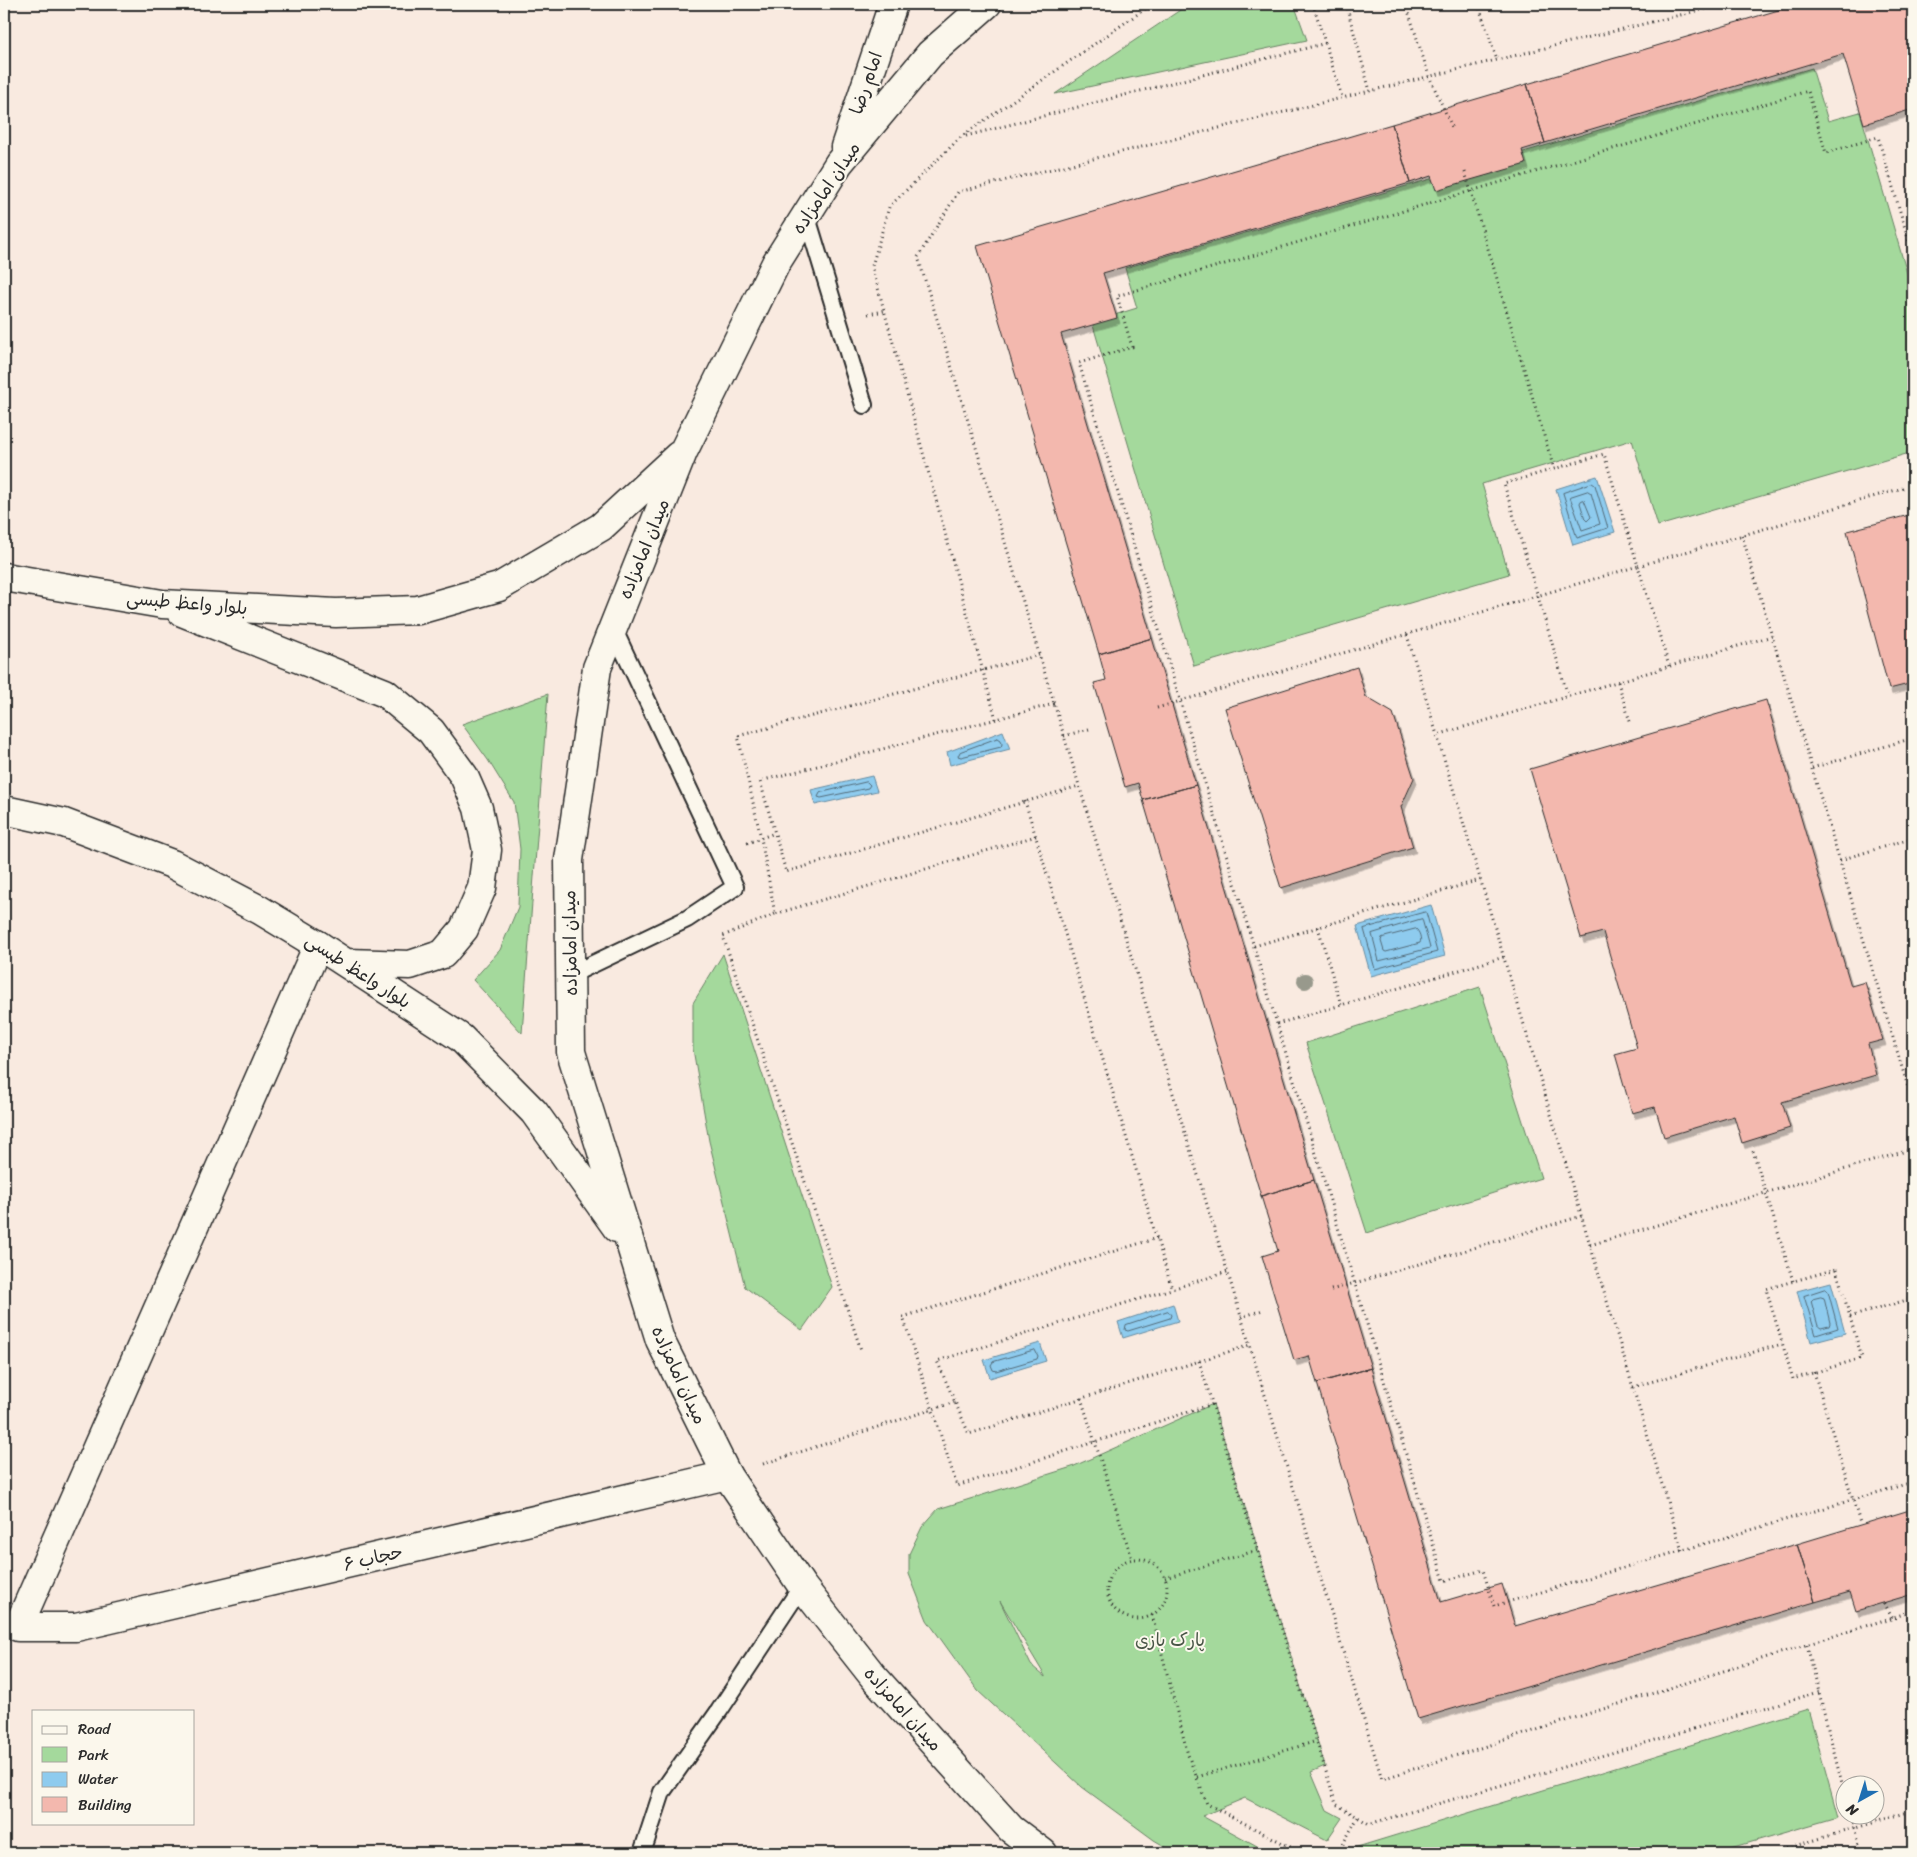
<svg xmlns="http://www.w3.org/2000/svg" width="1917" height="1857" viewBox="0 0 1917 1857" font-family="Sriracha,'Playpen Sans Arabic',sans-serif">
<defs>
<filter id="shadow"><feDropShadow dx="3" dy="5.5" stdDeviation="0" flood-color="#0004"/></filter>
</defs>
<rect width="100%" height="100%" fill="#f9eae0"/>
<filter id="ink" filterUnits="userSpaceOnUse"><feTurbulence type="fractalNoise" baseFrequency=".02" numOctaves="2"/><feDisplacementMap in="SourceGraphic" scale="10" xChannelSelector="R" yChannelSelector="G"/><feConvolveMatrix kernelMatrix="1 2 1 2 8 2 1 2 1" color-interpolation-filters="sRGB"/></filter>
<g filter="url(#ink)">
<path fill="#a4d99c" stroke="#688264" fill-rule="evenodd" d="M1189 4H1294L1307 40 1055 94Z
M1812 68 1828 121 1860 112 1913 294V452L1658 526 1632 440 1482 484 1509 574 1194 666 1092 322 1137 308 1125 268Z
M548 694 522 1033 473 980 500 950 518 907 520 849 514 802 488 760 462 724Z
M723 954 832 1287 802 1330 745 1287 709 1141 693 1049V1003Z
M1480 987 1541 1178 1367 1233 1306 1043Z
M1213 1404 1325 1766 1311 1772 1327 1810 1342 1818 1327 1840 1245 1798 1202 1816 1270 1853H1176L1154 1840 1082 1787 978 1691 927 1620 909 1574V1554L922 1527 938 1509 1072 1467ZM1000 1601 1045 1676V1677L1031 1665Z
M1808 1709 1838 1817 1714 1853H1364L1354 1848Z"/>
<path fill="#8ecbee" stroke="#668ba0" d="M1597 476 1615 532 1573 545 1556 489Z
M1003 731 1010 749 950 765 947 752Z
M872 776 877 791 815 805 811 790Z
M1431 905 1445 956 1371 976 1357 926Z
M1831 1282 1845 1333 1811 1342 1797 1291Z
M1173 1304 1178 1321 1123 1338 1118 1322Z
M1040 1343 1046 1361 990 1378 984 1360Z"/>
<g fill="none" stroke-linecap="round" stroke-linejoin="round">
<path stroke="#536b79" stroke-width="1" d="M1592 483 1595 485 1608 528 1577 538 1563 493Z
M1588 491 1591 493 1600 524 1582 530 1570 497Z
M1584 500 1591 517 1587 521 1585 519 1580 503 1581 501Z
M998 738 1001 740 1002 744 1001 747 961 757 958 756 960 752Z
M867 782 870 785 868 788 821 798 818 797 820 793Z
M1426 912 1437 952 1375 969 1364 929Z
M1422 919 1430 948 1379 961 1372 934Z
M1416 929C1419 931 1422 939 1420 943L1386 952 1384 951 1381 941 1382 938Z
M1825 1289 1828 1291 1838 1328 1816 1335 1804 1296Z
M1821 1297 1824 1298 1830 1323 1829 1326 1821 1328 1818 1326 1811 1301 1813 1299Z
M1168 1311 1171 1315 1170 1318 1128 1331 1125 1330 1126 1325Z
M1035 1350 1038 1356 1037 1359 996 1371 993 1370 991 1365 993 1362Z"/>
</g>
<path fill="#f3b8ae" stroke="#2b2b2b" filter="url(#shadow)" d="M1799 4H1913V109L1864 124 1843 54 1545 143 1527 84Z
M1527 84 1545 143 1522 150 1526 164 1436 190 1431 176 1410 183 1392 124Z
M1392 124 1410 183 1103 273 1117 318 1061 334 1152 638 1099 654 977 246Z
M1913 514V683L1889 689 1847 531Z
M1152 638 1196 785 1143 800 1138 783 1125 787 1094 683 1106 680 1099 654Z
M1357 667 1366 697 1393 713 1414 778 1401 807 1413 847 1281 888 1225 708Z
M1766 700 1851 986 1865 982 1883 1040 1868 1044 1876 1075 1782 1102 1790 1128 1742 1143 1734 1116 1664 1137 1655 1107 1632 1113 1615 1054 1637 1048 1603 932 1581 938 1530 769Z
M1196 785 1314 1180 1261 1196 1143 800Z
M1314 1180 1371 1368 1317 1383 1309 1356 1294 1360 1262 1256 1278 1251 1261 1196Z
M1371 1368 1441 1602 1502 1584 1515 1626 1797 1544 1815 1602 1418 1719 1317 1383Z
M1913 1509V1594L1856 1611 1850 1592 1815 1602 1797 1544Z"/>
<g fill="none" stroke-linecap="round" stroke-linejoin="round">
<defs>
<path id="lane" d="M806 214 864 405
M570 975 687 919 735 887 613 628
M642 1853 662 1792 719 1711 802 1586"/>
<path id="street" d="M318 945 18 1627H76L727 1475"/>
<path id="secondary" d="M987 4 930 54 839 163 776 263 683 452 613 628 597 668 569 860 571 1052 660 1340 727 1475 802 1586 873 1676 1011 1829 1043 1853
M845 147 893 4
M4 577 162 604 336 613 418 610 499 587 601 527 678 456
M182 612 385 693 431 731 464 776 478 808 487 850 482 888 464 929 443 954 410 965 348 963
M4 810 64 823 172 864 260 910 318 945 461 1038 534 1112 617 1228"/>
</defs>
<use href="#lane" stroke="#2b2b2b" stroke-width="20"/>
<use href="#street" stroke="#2b2b2b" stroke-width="31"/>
<use href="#secondary" stroke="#2b2b2b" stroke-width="31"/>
<path stroke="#2b2b2b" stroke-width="3" stroke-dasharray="1 4" stroke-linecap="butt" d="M1313 4 1342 97
M1346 4 1370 91
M1406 4 1429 76 1452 127
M1478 4 1497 60
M1725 4 958 192 918 257 1382 1779 1913 1611
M966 136 1326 43
M1465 172 1554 469
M1913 255 1878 137 1826 153 1808 91 1117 296 1132 347 1079 363 1444 1581 1483 1570 1494 1606 1913 1482
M868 314 884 311
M1742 535 1772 636
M1407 635 1437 735
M1669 666 1638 566 1913 485
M1618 682 1631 725
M1054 704 760 781 786 872 1079 786
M1157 708 1638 566 1604 454 1504 484 1568 696
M996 719 872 266 889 207 962 136 1152 4
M1064 736 1089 729
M1812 768 1913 738
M1025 801 1172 1289
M1036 836 775 914 761 838 738 736 1039 655
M747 843 775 833
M1840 860 1913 838
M775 914 723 936 861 1350
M1318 927 1341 1005
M1254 946 1480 880
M1277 1024 1504 957
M1753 1151 1793 1281
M1157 1238 903 1317 957 1486 1213 1404
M1590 1245 1913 1149
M1836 1269 1862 1358 1793 1379 1766 1289Z
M1227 1272 937 1361 969 1434 1250 1345
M1331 1290 1582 1216
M1241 1317 1263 1310
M1850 1317 1913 1298
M1199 1361 1336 1804 1369 1824 1819 1692
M1814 1372 1860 1523
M1633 1387 1782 1344
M1081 1398 1132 1559
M763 1464 955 1402
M1682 1551 1437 735 1772 636 1913 1104
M1107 1589a30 30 0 1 1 60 0a30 30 0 1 1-60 0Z
M1165 1578 1258 1550
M1884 1603 1893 1618
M1152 1615 1188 1755 1207 1804 1302 1853
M1807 1645 1844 1791
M1197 1777 1317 1741
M1851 1814 1860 1853
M1338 1853 1358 1817
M1771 1853 1913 1811"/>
<use href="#lane" stroke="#fbf7ec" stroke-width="16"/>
<use href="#street" stroke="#fbf7ec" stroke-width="28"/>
<use href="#secondary" stroke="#fbf7ec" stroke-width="28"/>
</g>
<circle fill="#98998c" cx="1305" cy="981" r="8"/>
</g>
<g text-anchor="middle" stroke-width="4" stroke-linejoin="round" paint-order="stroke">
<g font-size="18" fill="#2b2b2b" stroke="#fbf7ec">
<text transform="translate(866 83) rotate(-71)" y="6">امام رضا</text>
<text transform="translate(826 188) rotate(-56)" y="6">میدان امامزاده</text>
<text transform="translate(644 549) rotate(-68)" y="6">میدان امامزاده</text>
<text transform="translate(187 603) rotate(5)" y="6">بلوار واعظ طبسی</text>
<text transform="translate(570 943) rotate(-91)" y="6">میدان امامزاده</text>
<text transform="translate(358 971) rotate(33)" y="6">بلوار واعظ طبسی</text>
<text transform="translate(679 1375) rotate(65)" y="6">میدان امامزاده</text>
<text transform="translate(373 1558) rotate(-13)" y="6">حجاب ۶</text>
<text transform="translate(903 1709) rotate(48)" y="6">میدان امامزاده</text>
</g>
<g font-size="18" fill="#495647" stroke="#fbf7ec">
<text x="1170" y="1646">پارک بازی</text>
</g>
</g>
<rect width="1917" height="1857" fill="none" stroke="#fbf7ec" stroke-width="20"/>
<rect x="10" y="10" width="1897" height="1837" fill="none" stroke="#2b2b2b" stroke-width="2" filter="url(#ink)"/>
<rect x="32" y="1710" width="162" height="115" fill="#fbf7ec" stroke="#a8a59f"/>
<rect x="42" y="1726" width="25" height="8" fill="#fbf7ec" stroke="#a8a59f"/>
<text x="78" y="1734" font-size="15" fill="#2b2b2b">Road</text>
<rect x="42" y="1747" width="25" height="15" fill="#a4d99c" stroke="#a8a59f"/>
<text x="78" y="1760" font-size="15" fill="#2b2b2b">Park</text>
<rect x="42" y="1772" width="25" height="15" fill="#8ecbee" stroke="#a8a59f"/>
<text x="78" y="1784" font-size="15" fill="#2b2b2b">Water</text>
<rect x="42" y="1797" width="25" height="15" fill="#f3b8ae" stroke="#a8a59f"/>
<text x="78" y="1810" font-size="15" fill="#2b2b2b">Building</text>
<g transform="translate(1860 1800) rotate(219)"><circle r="24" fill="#fbf7ec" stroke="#a8a59f"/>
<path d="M0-4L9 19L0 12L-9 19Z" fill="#1f6fb2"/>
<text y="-8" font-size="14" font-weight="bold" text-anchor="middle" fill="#2b2b2b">N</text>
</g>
</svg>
